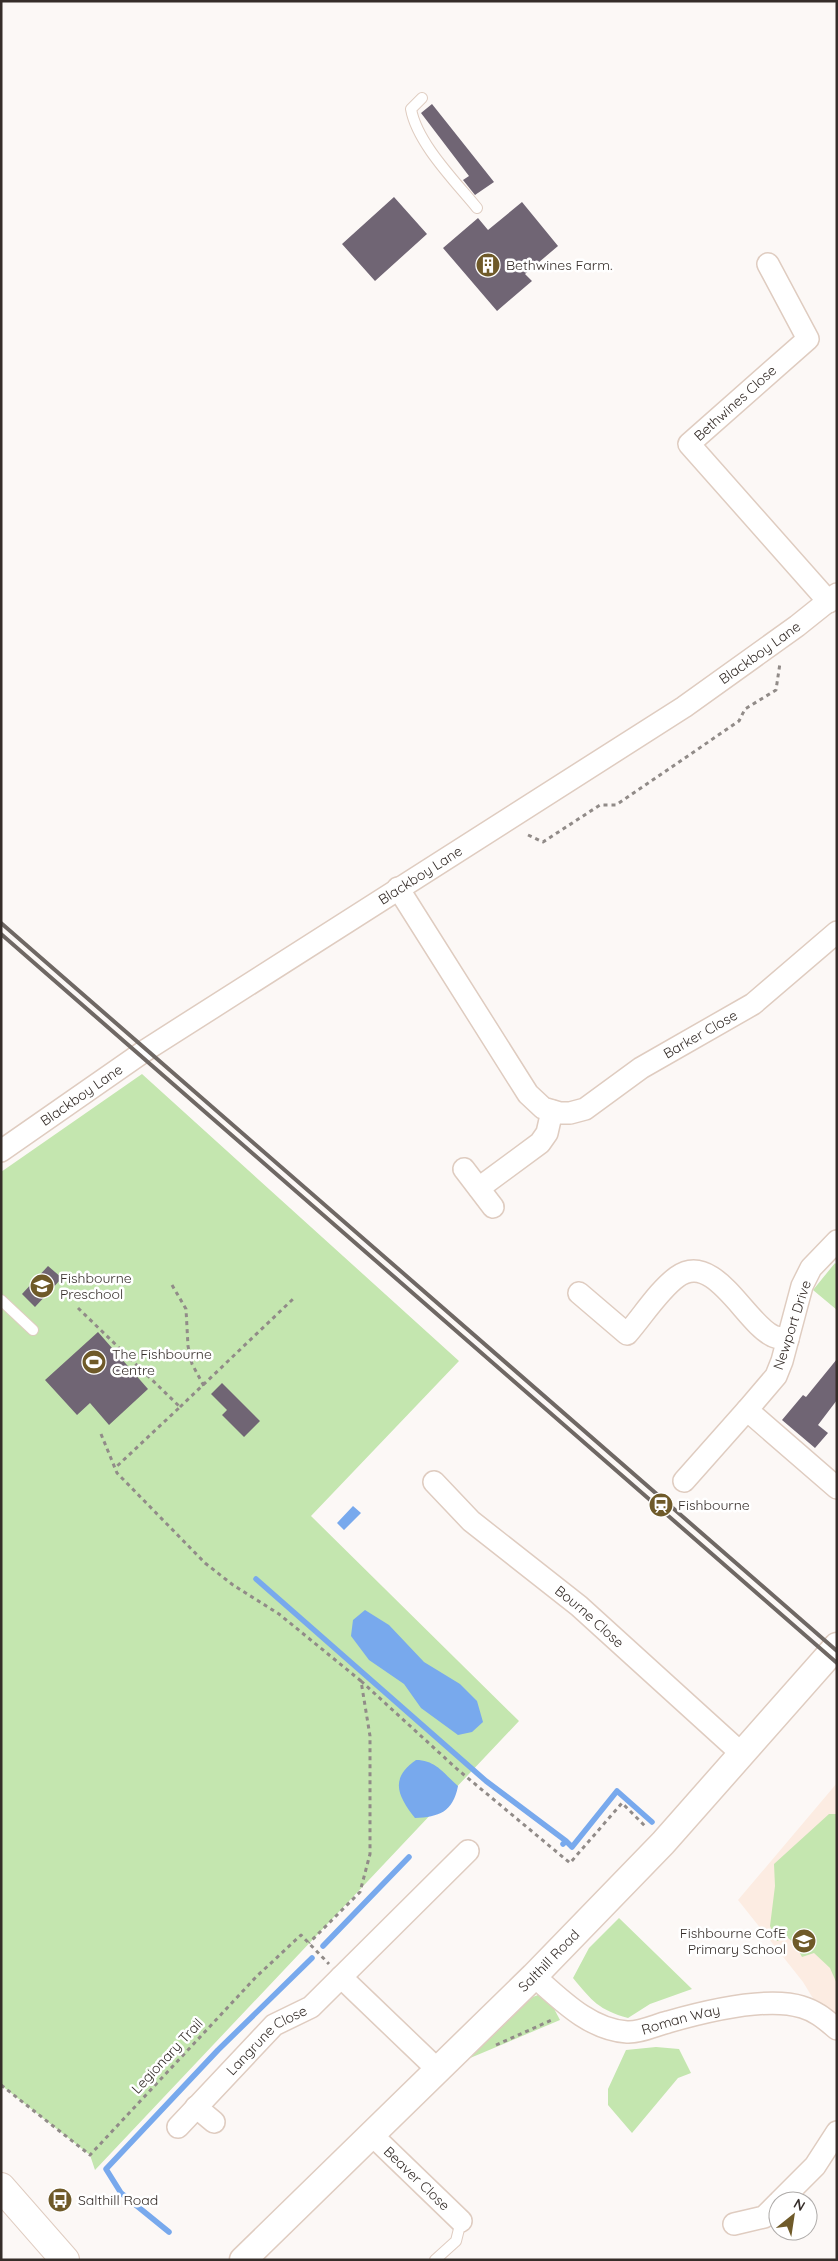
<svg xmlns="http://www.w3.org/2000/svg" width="838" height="2261" viewBox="0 0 838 2261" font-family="Quicksand,sans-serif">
<rect width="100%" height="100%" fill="#fcf8f6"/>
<path fill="#fcece2" d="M837 1783V2029L825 2018 803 1982 738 1900Z"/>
<path fill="#c4e6af" d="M142 1074 459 1361 311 1516 519 1721 95 2170 90 2155 1 2085V1172Z
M835 1263 837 1265V1310L813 1290Z
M829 1814H837V1984L830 1968 814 1953 802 1957 795 1944 787 1937 777 1941 770 1926 775 1886 774 1864Z
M619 1918 692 1989 650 2004 628 2018C599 2010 592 2001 573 1978L589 1948Z
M538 1995 550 2001 560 2020 463 2061 525 2000Z
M656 2047 679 2049 691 2073 678 2078 632 2133 608 2105V2089L626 2050Z"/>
<path fill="#78a9ed" d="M353 1506 361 1513 344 1530 337 1523Z
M365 1610 389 1625 424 1662 460 1684 477 1701 483 1722 472 1732 458 1735 421 1708 404 1684 369 1660 351 1636 353 1620Z
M416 1760C436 1760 444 1774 458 1786 453 1812 439 1817 415 1818 398 1796 389 1779 416 1760Z"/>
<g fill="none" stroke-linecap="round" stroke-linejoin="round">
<path stroke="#78a9ed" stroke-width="5.5" d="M256 1579 486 1781 566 1841 563 1844
M566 1841 572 1847 617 1791 652 1822
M323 1946 409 1857
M169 2232 121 2193 106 2169 218 2050 312 1958"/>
</g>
<path fill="#706574" d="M432 104 494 182 475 195 463 180 469 176 421 113Z
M394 197 427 234 375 281 342 244Z
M522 202 558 246 525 274 532 281 497 311 443 248 478 218 488 230Z
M48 1266 62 1278 35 1307 22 1294Z
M98 1332 148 1389 109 1425 90 1403 77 1415 45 1380Z
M837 1359V1400L818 1425 828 1433 815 1448 782 1420 803 1395 806 1397Z
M222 1383 260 1421 244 1437 222 1415 227 1410 211 1394Z"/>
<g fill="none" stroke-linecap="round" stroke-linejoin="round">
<defs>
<path id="service" d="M422 98 411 109C417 143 455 181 477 208
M1 1300 33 1330
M435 2260 456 2241 461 2221"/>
<g id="minor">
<path d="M768 264 808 339 689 444 829 602"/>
<path id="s1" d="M398 888 528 1094 543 1108 560 1113H570L585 1109 641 1068 753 1004 837 932"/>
<path id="s2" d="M1 1151 146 1050 684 707 797 626 837 594"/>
<path d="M464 1169 493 1207"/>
<path d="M479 1188 540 1143 547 1133 552 1111"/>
<path d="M837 1241 811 1268 802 1286 782 1361 776 1376 747 1410 837 1488"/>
<path d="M579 1293 627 1334C642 1317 659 1290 677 1277 714 1250 745 1323 773 1336 777 1338 783 1338 788 1339"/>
<path d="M684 1481 747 1410"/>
<path id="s3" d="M434 1482 471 1521 579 1606 742 1754"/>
<path id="s4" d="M534 1976C560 1999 590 2030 627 2032 639 2033 656 2025 668 2022 703 2012 767 1996 802 2007 816 2011 826 2020 837 2029"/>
<path d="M341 1977 439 2071"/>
<path d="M196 2107 214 2122"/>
<path id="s5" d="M178 2127 274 2025 311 2007 468 1851"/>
<path id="s6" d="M373 2136 461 2221"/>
<path d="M780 2201 815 2166 837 2132"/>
<path d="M734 2224 764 2217 778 2203"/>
</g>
<g id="tertiary">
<path id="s7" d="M243 2260 534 1976 663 1843 837 1646"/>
</g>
<path id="primary" d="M1 2187 65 2260"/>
</defs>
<use href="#service" stroke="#dfccc0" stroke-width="12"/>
<use href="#minor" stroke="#dfccc0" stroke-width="24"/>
<use href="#tertiary" stroke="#dfccc0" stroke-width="29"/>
<use href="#primary" stroke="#dfccc0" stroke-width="30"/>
<path stroke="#918b88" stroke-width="3" stroke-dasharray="4 4" stroke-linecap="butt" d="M528 835 543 842 600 805H616L739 721 745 709 776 690 780 663
M172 1285 186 1309 188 1346 192 1364 204 1386
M78 1308 180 1407 115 1468
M180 1407 293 1299
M101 1434 117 1473 205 1563 233 1585 279 1614 361 1681 370 1736V1854L360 1892 309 1943
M361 1681 457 1769 570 1863 622 1803 647 1828
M496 2045 554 2019
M1 2085 90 2155 256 1977 301 1935 329 1964"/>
<use href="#service" stroke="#fff" stroke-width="10"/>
<use href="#minor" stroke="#fff" stroke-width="21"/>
<use href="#tertiary" stroke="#fff" stroke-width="26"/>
<use href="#primary" stroke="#fff" stroke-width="28"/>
<path stroke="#6f6864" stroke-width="4" d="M1 923 837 1651
M1 934 837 1663"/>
</g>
<defs>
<symbol id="building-disc" viewBox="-11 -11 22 22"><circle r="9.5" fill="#6f5a29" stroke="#fff"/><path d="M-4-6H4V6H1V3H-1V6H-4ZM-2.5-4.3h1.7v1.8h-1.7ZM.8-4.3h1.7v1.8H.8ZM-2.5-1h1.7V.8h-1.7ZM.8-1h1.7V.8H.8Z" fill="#fff"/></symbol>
<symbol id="school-disc" viewBox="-11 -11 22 22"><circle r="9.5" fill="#6f5a29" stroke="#fff"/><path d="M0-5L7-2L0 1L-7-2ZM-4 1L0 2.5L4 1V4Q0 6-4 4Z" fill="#fff"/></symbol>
<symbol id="stadium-disc" viewBox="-11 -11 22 22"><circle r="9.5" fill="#6f5a29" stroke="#fff"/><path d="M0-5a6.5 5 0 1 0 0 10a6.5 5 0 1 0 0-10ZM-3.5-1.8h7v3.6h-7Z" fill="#fff"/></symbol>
<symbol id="station-disc" viewBox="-11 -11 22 22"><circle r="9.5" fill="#6f5a29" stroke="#fff"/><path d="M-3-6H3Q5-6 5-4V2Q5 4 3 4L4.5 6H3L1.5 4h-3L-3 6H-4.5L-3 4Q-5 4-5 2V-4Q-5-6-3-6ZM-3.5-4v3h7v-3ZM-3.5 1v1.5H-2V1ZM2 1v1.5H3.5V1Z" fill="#fff"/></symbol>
<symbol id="bus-disc" viewBox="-11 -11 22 22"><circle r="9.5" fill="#6f5a29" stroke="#fff"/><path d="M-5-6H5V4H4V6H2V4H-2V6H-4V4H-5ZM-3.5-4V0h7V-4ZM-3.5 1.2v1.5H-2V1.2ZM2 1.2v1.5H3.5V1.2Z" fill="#fff"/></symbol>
</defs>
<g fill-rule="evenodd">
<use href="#building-disc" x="474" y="251" width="28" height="28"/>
<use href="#school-disc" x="28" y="1272" width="28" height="28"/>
<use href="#stadium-disc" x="80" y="1348" width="28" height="28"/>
<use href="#station-disc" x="647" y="1491" width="28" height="28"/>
<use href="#school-disc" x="790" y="1927" width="28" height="28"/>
<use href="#bus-disc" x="46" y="2186" width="28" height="28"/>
</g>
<g text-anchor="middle" stroke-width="5" stroke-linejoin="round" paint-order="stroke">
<g font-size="14" fill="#352d29" stroke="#fff" text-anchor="start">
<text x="506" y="270">Bethwines Farm.</text>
<text x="60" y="1283">Fishbourne<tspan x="60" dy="16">Preschool</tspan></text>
<text x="112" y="1359">The Fishbourne<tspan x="112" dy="16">Centre</tspan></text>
<text x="678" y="1510">Fishbourne</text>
<text x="786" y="1938" text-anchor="end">Fishbourne CofE<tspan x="786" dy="16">Primary School</tspan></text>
<text x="78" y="2205">Salthill Road</text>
</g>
<g font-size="14" fill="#352d29" stroke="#fff">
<text transform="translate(735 403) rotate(-42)" y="5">Bethwines Close</text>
<text dy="5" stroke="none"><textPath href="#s2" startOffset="908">Blackboy Lane</textPath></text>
<text dy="5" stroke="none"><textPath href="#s2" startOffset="502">Blackboy Lane</textPath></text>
<text dy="5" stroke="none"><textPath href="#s1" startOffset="445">Barker Close</textPath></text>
<text dy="5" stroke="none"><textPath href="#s2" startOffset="98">Blackboy Lane</textPath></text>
<text transform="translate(792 1325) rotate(-72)" y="5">Newport Drive</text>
<text dy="5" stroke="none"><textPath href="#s3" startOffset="206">Bourne Close</textPath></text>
<text dy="5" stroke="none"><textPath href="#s7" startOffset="428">Salthill Road</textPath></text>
<text dy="5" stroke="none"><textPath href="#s4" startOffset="166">Roman Way</textPath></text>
<text dy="5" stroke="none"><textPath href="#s5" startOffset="125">Langrune Close</textPath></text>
<text transform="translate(167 2056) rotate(-47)" y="5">Legionary Trail</text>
<text dy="5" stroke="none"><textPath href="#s6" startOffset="61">Beaver Close</textPath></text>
</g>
</g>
<rect width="838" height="2261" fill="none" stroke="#352d29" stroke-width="5"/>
<g transform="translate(793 2216) rotate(30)"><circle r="24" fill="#ffffff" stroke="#aeaba9"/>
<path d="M0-4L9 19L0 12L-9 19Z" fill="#6f5a29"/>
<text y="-8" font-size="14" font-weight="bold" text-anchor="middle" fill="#352d29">N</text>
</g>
</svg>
